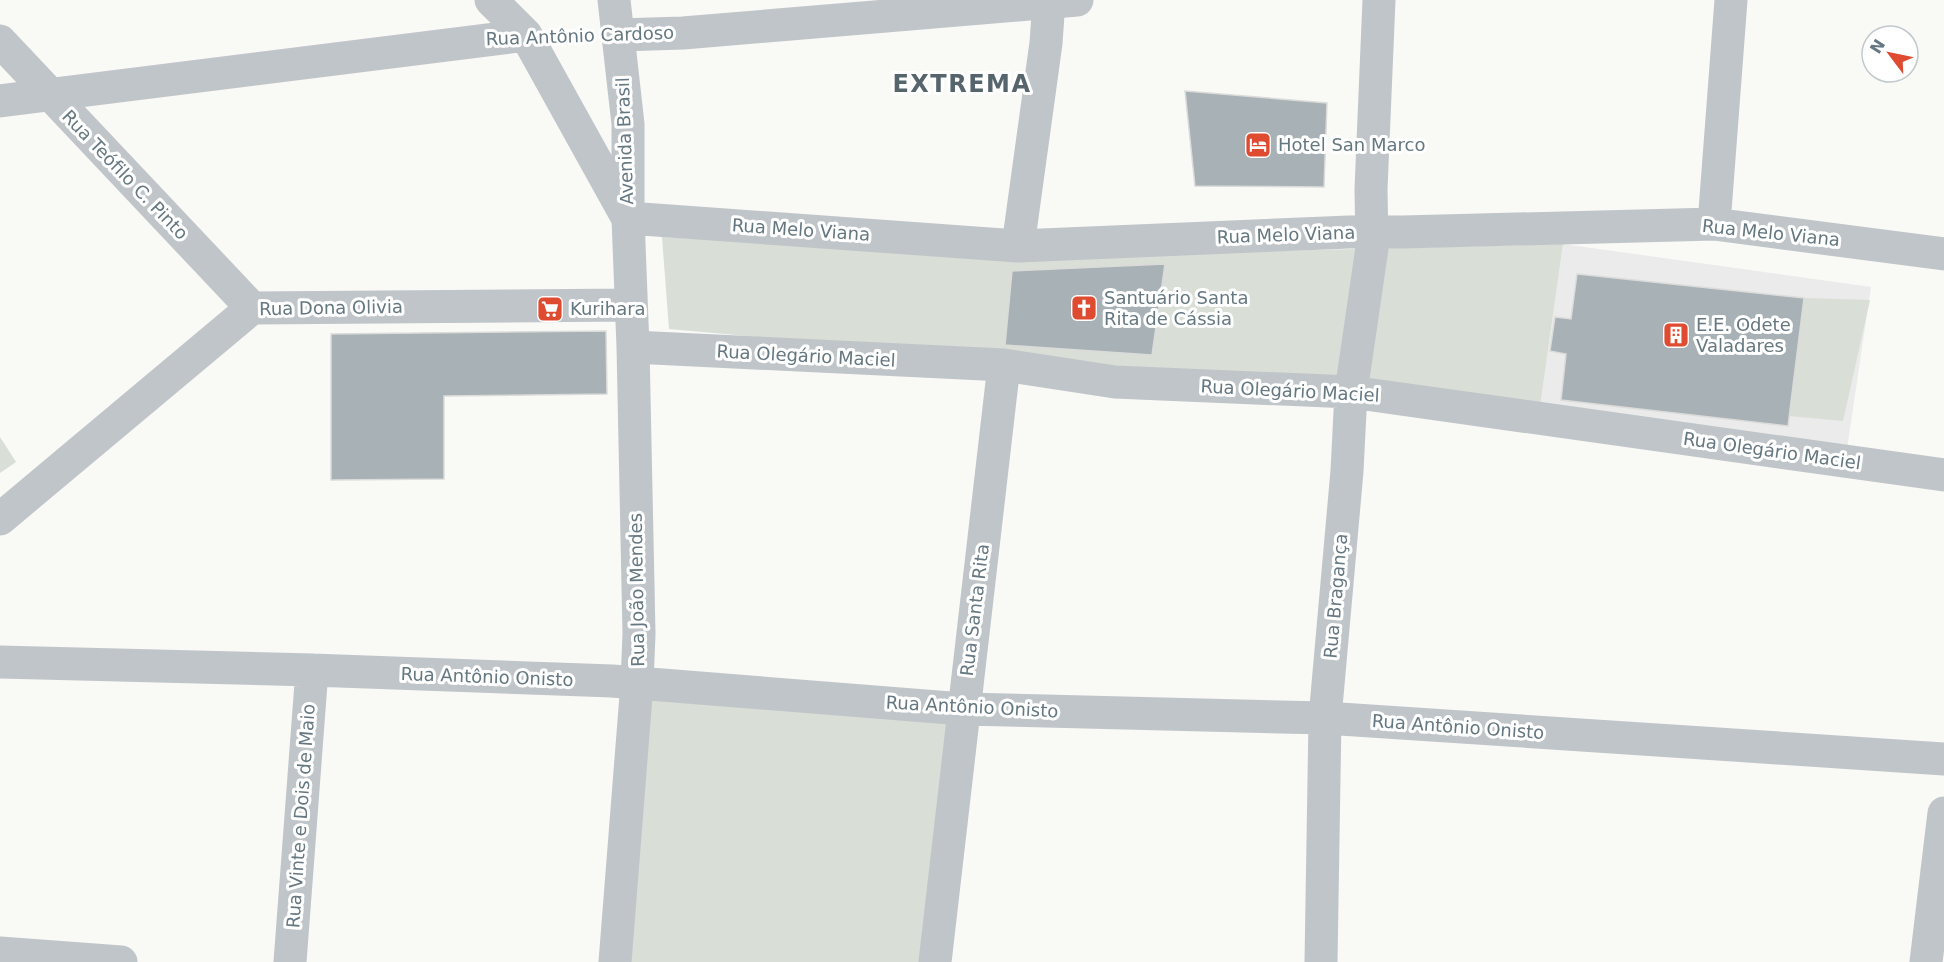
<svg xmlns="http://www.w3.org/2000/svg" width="1944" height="962" viewBox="0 0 1944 962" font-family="'DejaVu Sans',sans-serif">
<rect width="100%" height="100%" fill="#f9f9f6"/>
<path fill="#eaebea" d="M1563 244 1871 287 1844 469 1540 407Z"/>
<path fill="#d9ded6" d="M662 237 1015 257 1563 244 1540 407 669 329Z
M1804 298 1870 300 1843 421 1789 416Z
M0 437 16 462 0 473Z
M647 691 952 720 926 962H623Z"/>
<path fill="#a7b1b6" stroke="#dbdbd9" stroke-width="1.5" d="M1185 91 1327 103 1324 187 1195 186Z
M1165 264 1152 355 1005 345 1012 271Z
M1577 274 1804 298 1788 426 1561 400 1566 354 1550 351 1555 317 1571 319Z
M606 331 607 394 444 396V479L331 480V334Z"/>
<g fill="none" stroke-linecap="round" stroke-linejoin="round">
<path stroke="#bbbec1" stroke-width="4" stroke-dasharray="3 3" stroke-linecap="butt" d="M560 35H589"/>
<path stroke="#c0c5c9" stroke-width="33" d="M491 0 526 35 627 217
M614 0 628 124V218L633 347 639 634 637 683 615 962
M619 35 683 33 1077 0
M0 41 252 308
M0 101 526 35
M628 218 1018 246 1349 232H1403L1714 224 1944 254
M1714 224 1731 0
M1018 246 1046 43 1049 0
M633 347 1004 365 1115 382 1351 392 1944 475
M0 519 252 308 630 305
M0 662 312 670 612 681 963 709 1325 718 1944 759
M0 953 121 962
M290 962 312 670
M935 962 1004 365
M1321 962 1325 718 1347 471 1351 392 1372 248 1371 189 1379 0
M1926 962 1944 813"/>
</g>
<defs>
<symbol id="hotel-square" viewBox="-11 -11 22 22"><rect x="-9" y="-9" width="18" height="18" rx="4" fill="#df4b30" stroke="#fff"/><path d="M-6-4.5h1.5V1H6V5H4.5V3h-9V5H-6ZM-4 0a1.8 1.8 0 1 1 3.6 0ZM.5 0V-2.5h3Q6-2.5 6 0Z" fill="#fff"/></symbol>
<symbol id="church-square" viewBox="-11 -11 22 22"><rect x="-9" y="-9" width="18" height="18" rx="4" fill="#df4b30" stroke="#fff"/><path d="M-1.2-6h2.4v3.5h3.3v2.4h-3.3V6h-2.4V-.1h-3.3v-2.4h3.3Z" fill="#fff"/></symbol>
<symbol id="supermarket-square" viewBox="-11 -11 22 22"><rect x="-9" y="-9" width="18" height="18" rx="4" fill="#df4b30" stroke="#fff"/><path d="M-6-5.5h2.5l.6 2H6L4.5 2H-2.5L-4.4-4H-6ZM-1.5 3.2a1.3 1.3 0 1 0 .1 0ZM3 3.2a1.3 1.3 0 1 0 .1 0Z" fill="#fff"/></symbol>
<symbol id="building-square" viewBox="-11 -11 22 22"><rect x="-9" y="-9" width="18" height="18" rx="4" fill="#df4b30" stroke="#fff"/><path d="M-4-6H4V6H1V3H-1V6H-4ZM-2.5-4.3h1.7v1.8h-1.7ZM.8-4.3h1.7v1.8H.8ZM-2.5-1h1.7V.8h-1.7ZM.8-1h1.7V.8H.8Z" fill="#fff"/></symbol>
</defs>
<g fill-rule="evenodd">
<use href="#hotel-square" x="1243" y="130" width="30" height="30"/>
<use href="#church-square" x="1069" y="293" width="30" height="30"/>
<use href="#supermarket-square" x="535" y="294" width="30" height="30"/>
<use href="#building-square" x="1661" y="320" width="30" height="30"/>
</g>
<g text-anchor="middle" stroke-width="6" stroke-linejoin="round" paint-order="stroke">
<g font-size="18" fill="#657781" stroke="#fff">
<text transform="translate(580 36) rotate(-2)" y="6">Rua Antônio Cardoso</text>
<text transform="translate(625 141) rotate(-92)" y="6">Avenida Brasil</text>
<text transform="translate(125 175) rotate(46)" y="6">Rua Teófilo C. Pinto</text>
<text transform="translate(801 230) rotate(4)" y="6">Rua Melo Viana</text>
<text transform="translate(1771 233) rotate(6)" y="6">Rua Melo Viana</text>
<text transform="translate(1286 235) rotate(-2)" y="6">Rua Melo Viana</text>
<text transform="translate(331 308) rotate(-1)" y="6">Rua Dona Olivia</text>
<text transform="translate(806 356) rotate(3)" y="6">Rua Olegário Maciel</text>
<text transform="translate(1290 391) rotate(3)" y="6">Rua Olegário Maciel</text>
<text transform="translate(1772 451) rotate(8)" y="6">Rua Olegário Maciel</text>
<text transform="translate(637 590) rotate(-91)" y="6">Rua João Mendes</text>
<text transform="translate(1336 596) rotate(-85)" y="6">Rua Bragança</text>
<text transform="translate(975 610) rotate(-83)" y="6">Rua Santa Rita</text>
<text transform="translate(487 677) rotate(2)" y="6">Rua Antônio Onisto</text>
<text transform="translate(972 707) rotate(3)" y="6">Rua Antônio Onisto</text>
<text transform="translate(1458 727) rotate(4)" y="6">Rua Antônio Onisto</text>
<text transform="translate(301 816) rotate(-86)" y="6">Rua Vinte e Dois de Maio</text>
</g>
<g font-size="18" fill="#657781" stroke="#fff" text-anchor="start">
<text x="1278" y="151">Hotel San Marco</text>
<text x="1104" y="304">Santuário Santa<tspan x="1104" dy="21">Rita de Cássia</tspan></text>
<text x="570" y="315">Kurihara</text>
<text x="1696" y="331">E.E. Odete<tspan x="1696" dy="21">Valadares</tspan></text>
</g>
<g font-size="24" font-weight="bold" letter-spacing="1.5" fill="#56646c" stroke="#fff">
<text x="962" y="92">EXTREMA</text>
</g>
</g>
<g transform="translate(1890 54) rotate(302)"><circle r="28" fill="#ffffff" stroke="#c1c9cd" stroke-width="1.5"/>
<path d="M0-4.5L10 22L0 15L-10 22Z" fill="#df4b30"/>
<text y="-9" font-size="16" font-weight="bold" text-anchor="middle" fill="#657781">N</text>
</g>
</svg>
